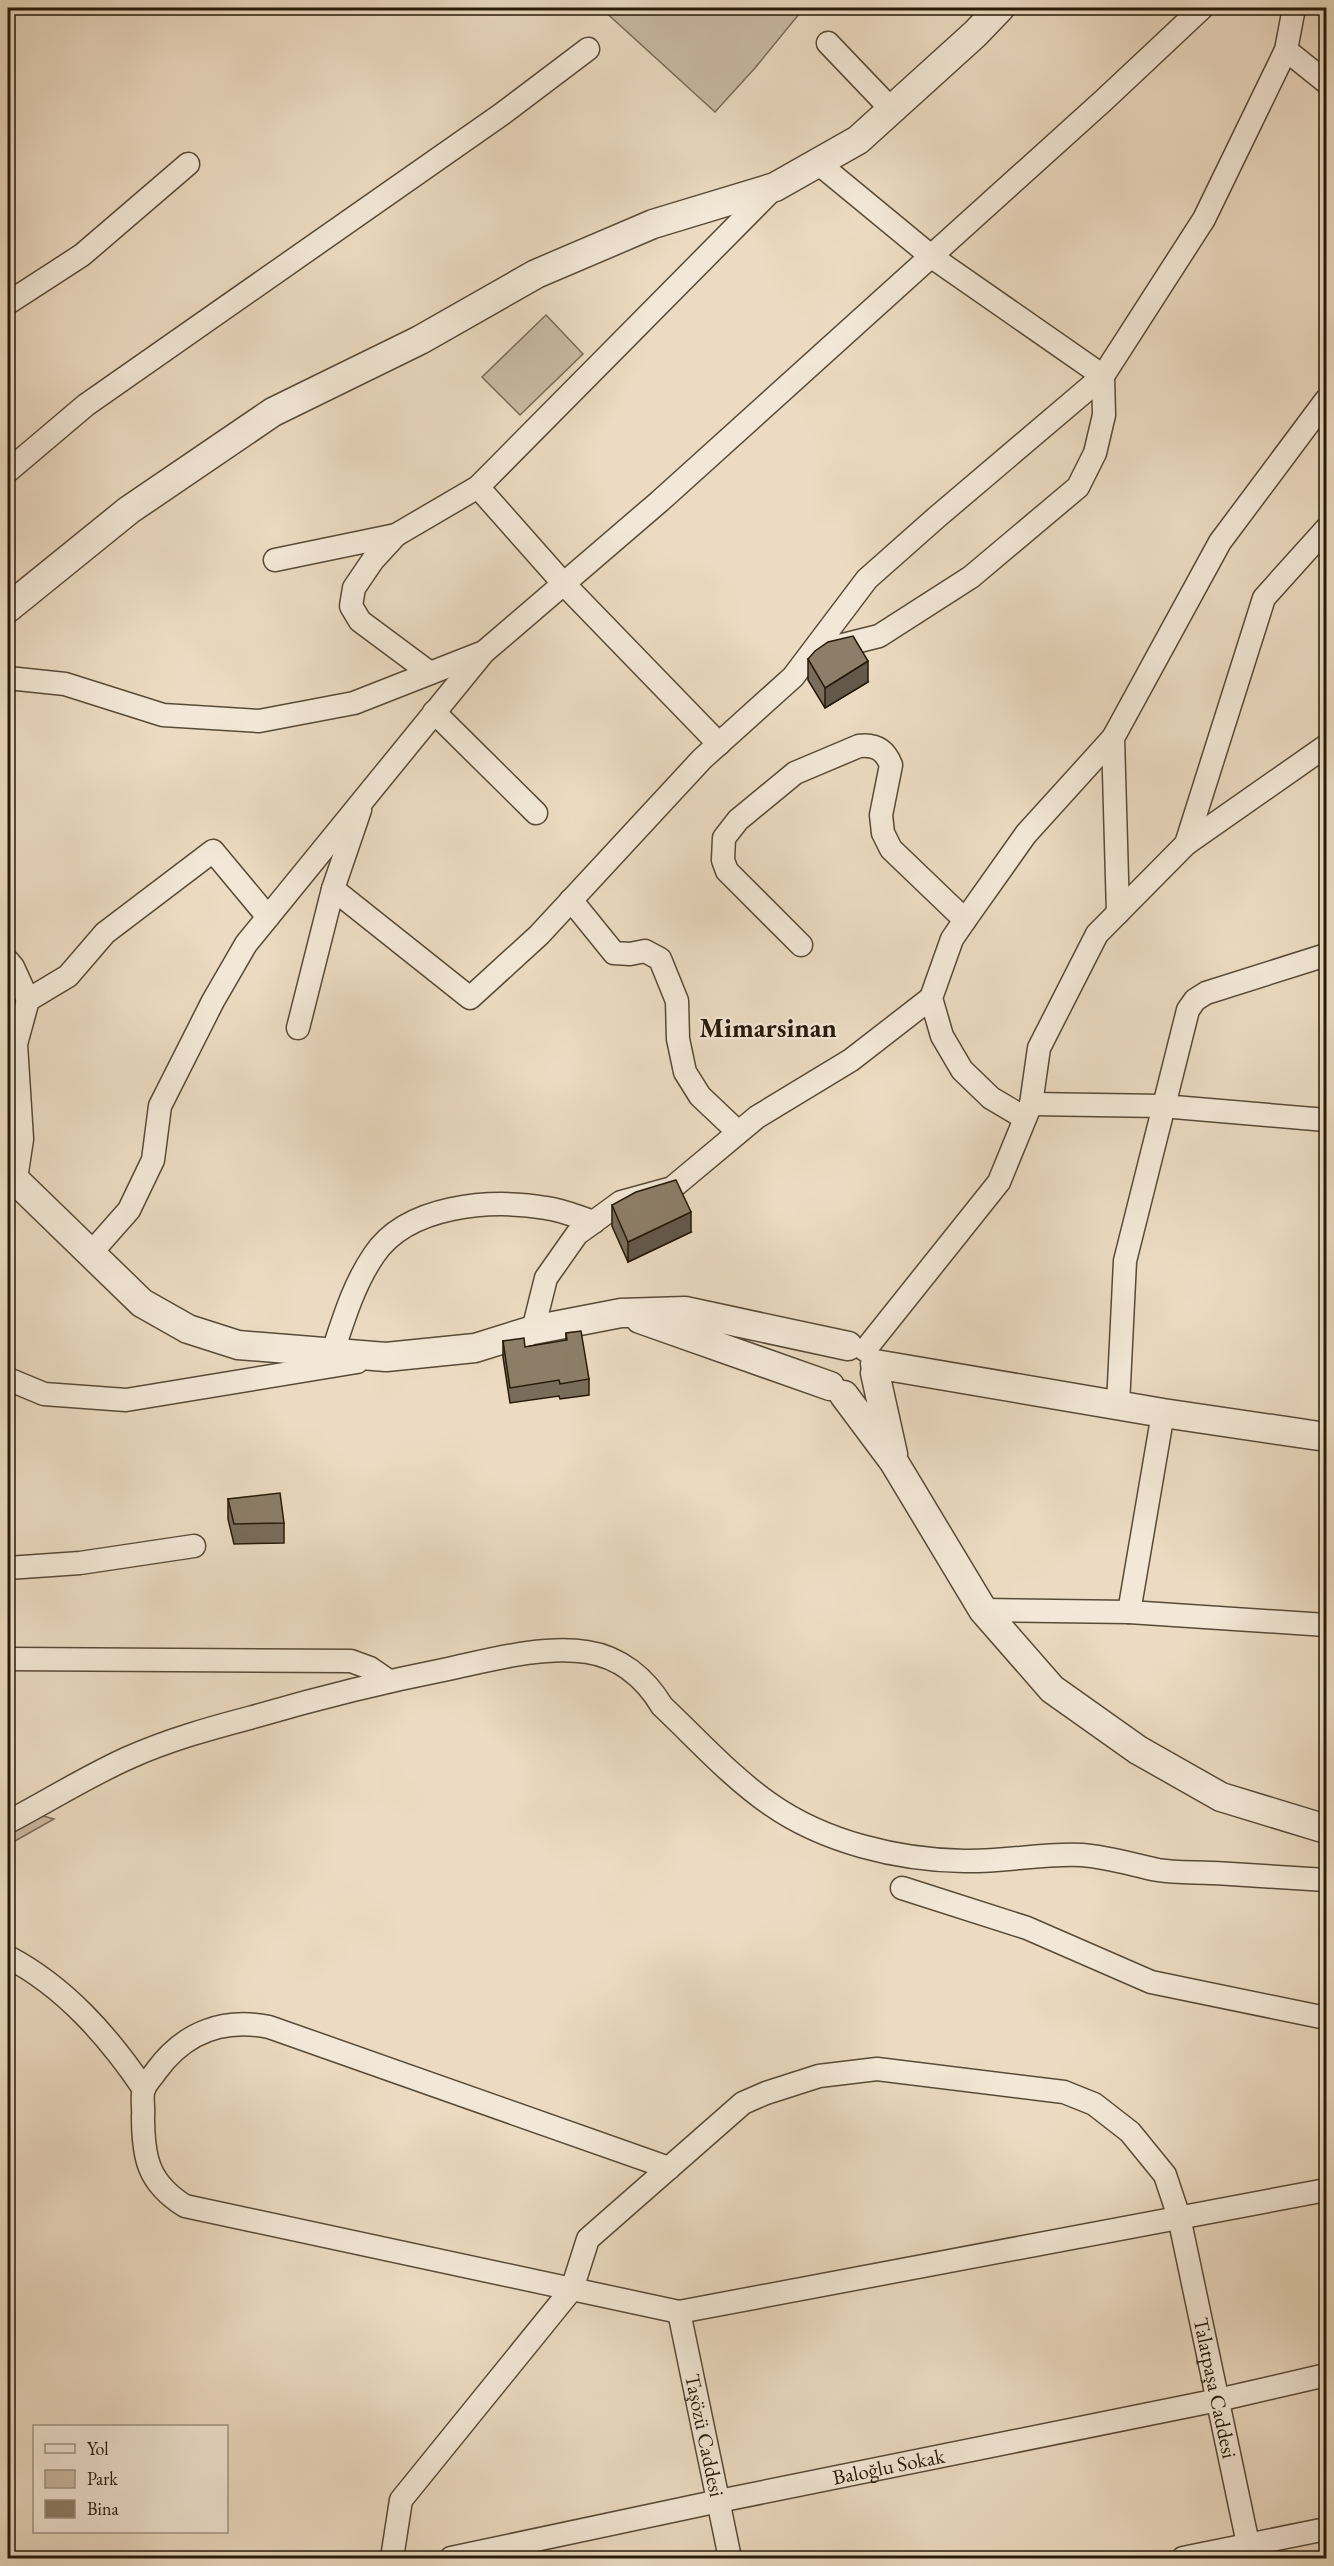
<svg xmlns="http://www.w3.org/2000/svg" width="1334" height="2566" viewBox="0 0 1334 2566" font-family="'EB Garamond',serif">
<rect width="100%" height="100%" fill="#ecdbc2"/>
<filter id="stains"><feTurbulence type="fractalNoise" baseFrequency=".00333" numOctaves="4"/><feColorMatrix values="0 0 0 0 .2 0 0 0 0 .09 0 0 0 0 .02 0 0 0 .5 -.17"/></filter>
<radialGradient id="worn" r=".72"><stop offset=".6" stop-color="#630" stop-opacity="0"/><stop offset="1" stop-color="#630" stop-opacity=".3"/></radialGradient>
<path fill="#cabaa3" stroke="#786a56" stroke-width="1.5" d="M601 8H804L755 68 715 112Z
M546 315 583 354 520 415 482 377Z
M8 1806 54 1819 8 1845Z"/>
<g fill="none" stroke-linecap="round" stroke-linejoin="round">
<defs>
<g id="minor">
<path d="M828 43 892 110"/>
<path d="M1286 50 1326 82"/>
<path d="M818 163 932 257 1103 376 1204 219 1286 50 1294 8"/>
<path d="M8 303 82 255 188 164"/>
<path d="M8 471 86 405 502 114 588 49"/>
<path d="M478 487 563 583 719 744"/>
<path d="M396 535 373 560 354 588 351 606 360 621 430 673"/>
<path d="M275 560 396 535 478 487 775 187"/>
<path d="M827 649 879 636 971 577 1078 487 1095 453 1104 415 1103 376"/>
<path d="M8 678 65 684 163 715 259 721 354 703 484 652 660 501 1104 100 1202 8"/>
<path d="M434 712 536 813"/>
<path d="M1186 844 1264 598 1326 529"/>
<path d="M333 889 470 998 539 935 702 759 793 677 867 579 937 517 1103 376"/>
<path d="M571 900 614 953 630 954 645 951 660 959 677 1001 678 1039 685 1072 700 1096 738 1132"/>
<path d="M1118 913 1113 738 1220 542 1326 400"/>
<path d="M801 945 727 871 723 860 724 838 738 820 795 773 859 746C875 744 885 750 891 765L881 815 883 833 891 849 965 920"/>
<path d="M8 961 13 967 28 1000"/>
<path d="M298 1028 333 889 360 810"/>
<path d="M1031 1104 1162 1106 1326 1120"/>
<path d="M1025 1118 991 1098 962 1070 942 1036 931 998 952 939 965 920 1026 834 1113 738"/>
<path d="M16 1179 22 1139 16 1044 28 1000 68 976 105 933 213 851 268 917"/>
<path d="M91 1253 129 1210 153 1160 160 1106 213 1001 246 944 483 653"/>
<path d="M533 1330 546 1278 577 1234 621 1202 672 1188 757 1117 851 1060 931 998"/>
<path d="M865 1350 999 1182 1031 1104 1039 1048 1097 934 1186 844 1326 746"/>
<path d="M333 1351C344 1318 354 1284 374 1255 407 1205 492 1198 546 1208 562 1210 578 1217 594 1222"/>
<path d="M8 1379 44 1394 126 1400 357 1362"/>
<path d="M1118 1405 1125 1261 1188 1010 1195 1000 1206 993 1326 955"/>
<path d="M8 1568 80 1563 194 1546"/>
<path d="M983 1610 1129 1612 1326 1625"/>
<path d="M1129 1612 1163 1413"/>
<path d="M8 1659 351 1661 370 1668 389 1681"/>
<path d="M8 1822C48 1801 86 1777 128 1758 168 1740 211 1728 253 1717 318 1698 382 1682 448 1669 490 1660 544 1645 587 1652 620 1657 645 1678 662 1706 697 1739 731 1777 770 1804 824 1842 898 1860 964 1861 1004 1862 1043 1853 1082 1855 1109 1857 1133 1865 1158 1870 1176 1873 1195 1872 1213 1873 1251 1875 1289 1878 1326 1880"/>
<path d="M902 1888 1027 1928 1151 1982 1326 2018"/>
<path d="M8 1957C65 1987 108 2036 144 2089"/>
<path d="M669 2168 269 2027C224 2018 185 2032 157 2070 153 2076 146 2083 144 2089 141 2096 144 2109 143 2116 143 2158 148 2183 185 2206L679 2312 1326 2190"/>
<path id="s1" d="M679 2312 730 2558"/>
<path id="s2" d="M392 2558 401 2500 572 2289 588 2239 743 2103 766 2093 819 2076 877 2069 1064 2092 1094 2104 1130 2132 1165 2175 1179 2217 1251 2558"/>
<path id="s3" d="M451 2558 719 2501 1218 2400 1326 2375"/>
<path d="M1183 2558 1326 2529"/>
</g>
<path id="tertiary" d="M8 608 129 510 273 412 420 340 536 274 653 224 775 187 858 140 975 34 1000 8
M8 1173 142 1303 188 1329 238 1345 386 1357 475 1348 533 1330 621 1313 685 1311 848 1346
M640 1319 830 1386
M875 1364 1163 1413 1326 1437
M875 1373 893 1454
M844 1395 894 1462 983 1610 1052 1689 1138 1750 1221 1797 1326 1829"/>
</defs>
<use href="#minor" stroke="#584a37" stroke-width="25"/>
<use href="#tertiary" stroke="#584a37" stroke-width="31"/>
<use href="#minor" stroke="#f3e8d7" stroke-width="22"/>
<use href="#tertiary" stroke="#f3e8d7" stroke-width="28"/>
</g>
<path fill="#796c5a" stroke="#261a09" stroke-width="1.5" d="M808 659 868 682 825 708 808 680Z
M612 1205 691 1232 628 1262 612 1226Z
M566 1333 589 1379V1395L560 1399 559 1396 510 1403 503 1357V1341L525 1347 566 1341Z
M228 1499 284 1523V1543L234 1544 228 1519Z"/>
<path fill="#63584a" stroke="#261a09" stroke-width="1.5" d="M868 661V682L825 708V688Z
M691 1212V1232L628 1262V1242Z"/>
<path fill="#8d7e69" stroke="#261a09" stroke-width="1.5" d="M853 636 868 661 825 688 808 659 815 651 828 642Z
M676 1180 691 1212 628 1242 612 1205 636 1192Z
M581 1331 589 1379 560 1384 559 1380 510 1388 503 1341 524 1338 525 1347 567 1340 566 1333Z
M280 1493 284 1523 234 1524 228 1499Z"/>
<g text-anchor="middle" stroke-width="4.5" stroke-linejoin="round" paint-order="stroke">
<g font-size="21" fill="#261a09" stroke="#f3e8d7">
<text dy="7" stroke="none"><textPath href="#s2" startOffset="1269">Talatpaşa Caddesi</textPath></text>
<text dy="7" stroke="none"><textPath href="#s1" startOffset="126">Taşözü Caddesi</textPath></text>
<text dy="7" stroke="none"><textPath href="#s3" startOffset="447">Baloğlu Sokak</textPath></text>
</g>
<g font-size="27" font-weight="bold" fill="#261a09" stroke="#f3e8d7">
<text x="768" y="1037">Mimarsinan</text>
</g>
</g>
<rect width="1334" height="2566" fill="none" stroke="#ecdbc2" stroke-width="30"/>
<rect x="9" y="9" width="1316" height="2548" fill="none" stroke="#261a09" stroke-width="3"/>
<rect x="15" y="15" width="1304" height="2536" fill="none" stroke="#261a09" stroke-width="1.5"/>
<rect x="33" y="2425" width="195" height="108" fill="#f3e8d7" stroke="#a19685" stroke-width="1.5"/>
<rect x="45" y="2444" width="30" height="9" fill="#f3e8d7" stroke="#a19685" stroke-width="1.5"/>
<text x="87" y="2455" font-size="18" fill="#261a09">Yol</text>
<rect x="45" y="2470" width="30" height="18" fill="#cabaa3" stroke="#a19685" stroke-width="1.5"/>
<text x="87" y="2485" font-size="18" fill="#261a09">Park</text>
<rect x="45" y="2500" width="30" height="18" fill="#8d7e69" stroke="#a19685" stroke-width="1.5"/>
<text x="87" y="2515" font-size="18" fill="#261a09">Bina</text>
<rect width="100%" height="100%" filter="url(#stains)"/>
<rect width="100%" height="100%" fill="url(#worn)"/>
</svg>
